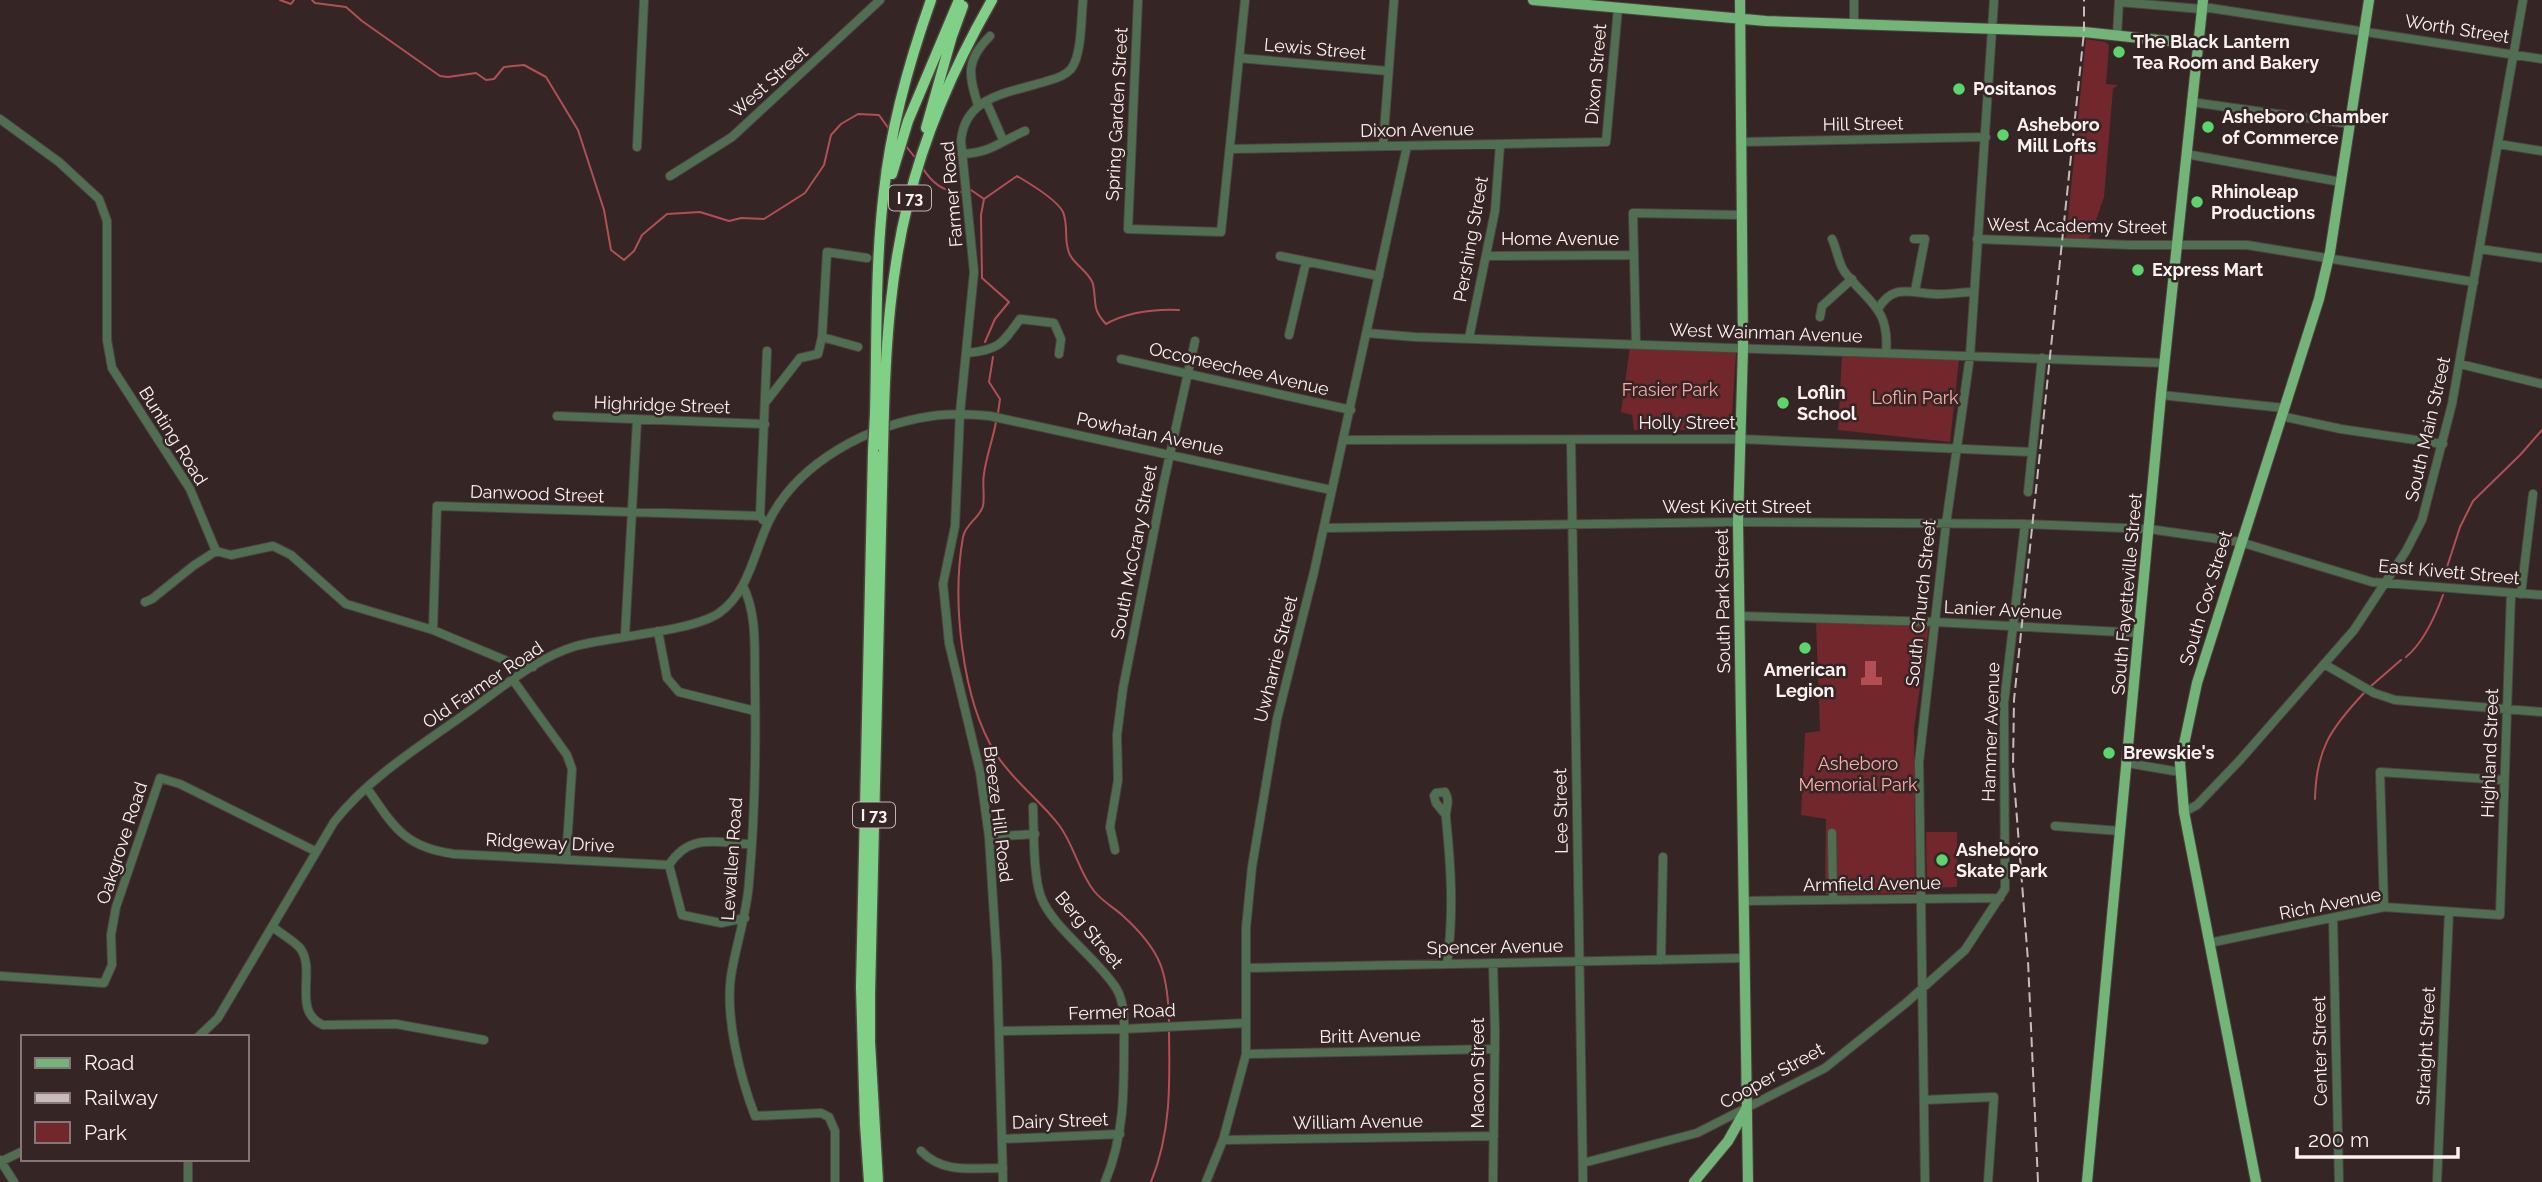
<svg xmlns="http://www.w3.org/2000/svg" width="2542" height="1182" viewBox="0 0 2542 1182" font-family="Raleway,sans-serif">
<rect width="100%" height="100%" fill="#352525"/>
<path fill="#71272c" d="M2086 39 2105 42 2109 45 2106 84 2118 85 2113 89 2104 197 2095 223 2099 224 2088 239 2066 238Z
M1630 346 1736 353 1731 430H1634L1632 415 1621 412Z
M1842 356 1959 359 1950 442 1838 430Z
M1816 622 1929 625 1914 729 1915 893 1825 894 1826 819 1801 815 1805 733 1820 731Z
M1926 832H1957V887L1927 888Z"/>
<path fill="#b24f54" d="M1865 661H1876V677H1882V685H1861V678L1865 677Z"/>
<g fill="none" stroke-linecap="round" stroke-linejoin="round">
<path stroke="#b24f54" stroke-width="2" d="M280 0 291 4 294 0
M312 0 315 3 346 7 362 21 440 76 448 77 476 73 486 80 494 79 504 67 524 65 546 77 578 130 604 210 611 250 624 260 634 251 642 235 667 214 700 212 729 221 741 218 764 219 805 193 824 165 831 135 841 124 858 114 879 115 889 129
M905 145 917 160
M922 167C931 182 943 193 962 192
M971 190 984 199 1017 176C1029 183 1057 200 1063 212 1069 226 1063 242 1070 255 1075 265 1090 273 1093 284 1097 302 1091 308 1106 324 1128 312 1153 309 1179 310
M984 199 981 215 982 278 1009 302 995 319 985 342
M993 357 989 382 1000 399 998 413
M996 422C993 439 986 457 984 474 982 484 985 496 983 506 979 519 966 523 963 537 952 599 961 699 996 754 1013 781 1040 800 1059 825 1074 845 1079 872 1094 891 1102 901 1113 907 1122 915 1161 950 1168 972 1169 1022
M2447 567 2460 527 2473 501 2521 454 2542 430
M2406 657C2424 642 2435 617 2443 595
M2371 686 2401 660
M2315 799C2316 749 2331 728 2364 693
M1151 1182C1171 1133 1170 1084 1169 1032"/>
<defs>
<path id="minor" d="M1138 0 1128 229 1221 232 1245 0
M1854 0V25
M2119 2 2201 9 2210 8 2542 59
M2117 36 2119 0
M1239 58 1388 71
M986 101 1003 140
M2191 102 2350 124
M978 105C968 74 966 60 990 36
M0 119 59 162 99 199 107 221V340L112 368 190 489 216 551 231 555 273 546 291 555 346 604 433 630 519 666 533 667
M1741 142 1986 137
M2498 144 2542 151
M1383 146 1394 0
M637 147 644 0
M1230 149 1606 142 1618 8
M962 154C991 153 999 142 1025 131
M2186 154 2341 182
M670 176 732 137 880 0
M1832 239C1837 249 1838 262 1844 271 1868 303 1890 307 1886 353
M1914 239H1925L1915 291
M1977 239 2131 245H2247L2474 282
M2480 249 2542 258
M1280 256 1379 276
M1486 256 1634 255
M1878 309C1893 283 1910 293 1934 294 1947 295 1960 292 1974 292
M1820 317 1822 306 1852 279
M1367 333 1415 337 2165 363
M1289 335 1306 262
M822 337 858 347
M1469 338 1495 211 1500 145
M1636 344 1633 213 1741 215
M967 353C999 350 1002 344 1020 319L1054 323 1061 339 1059 354
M1121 359 1351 410
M2460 364 2542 384
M2161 395 2284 408
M765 403 800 358 818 354 822 337 827 252 867 258
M557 416 765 424
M2281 416 2341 429 2443 444
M1343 440 1740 439 2031 452
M1571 440 1583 1182
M2028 492 2042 358
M763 520 760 516 767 351
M1324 528 1738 522 2025 524 2149 529 2240 542 2372 582 2542 595
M743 586C758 616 754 652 755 685 756 749 755 818 749 882 747 914 736 944 731 976 725 1017 740 1077 755 1116L821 1113 829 1117 835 1131V1182
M2521 594 2533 494
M145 602 152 599 193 566 216 551
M1739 616 1935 622 2139 633
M433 630 437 506 760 516
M658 631 667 678 679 692 755 711
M625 636 637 421
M2324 664 2374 693 2395 700 2542 712
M513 680 567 755 572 769 566 860
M2127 763 2180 772
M367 788C394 827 404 847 454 854L669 865C690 832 717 843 751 844
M1033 807C1034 831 1033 876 1041 897 1052 927 1098 959 1116 988 1126 1004 1124 1027 1124 1045 1124 1093 1124 1137 1105 1182
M2184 812 2197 805 2240 760 2354 630 2406 551 2422 520 2452 404 2523 0
M1445 814 1436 803 1434 796 1436 793 1445 792C1451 802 1445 808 1446 818 1451 867 1454 913 1447 964
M2055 826 2120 831
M1832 833 1833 900
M989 837 1035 834
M1115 850 1110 827 1118 780 1117 735 1123 688 1163 486 1195 341
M669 865 682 915 721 923 745 918
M1744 901 2000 898
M2384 907 2380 772 2504 780
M2333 918 2339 1182
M273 927C281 934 293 940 300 948 317 970 291 1011 323 1025L396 1024 484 1040
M2209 943 2384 907 2500 915 2511 593
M1661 960 1663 857
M1246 968 1745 958
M0 976 104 983 112 965 111 935 116 907 160 778 180 784 315 851
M999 1031 1124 1029 1246 1023
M198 1037 218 1018 334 822C370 776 425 743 472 709 504 686 538 657 576 646 613 636 691 632 719 613 749 592 754 552 769 521 798 462 869 425 932 416 951 413 970 414 990 416L1331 490
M1246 1054 1495 1049
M1924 1100 1994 1097 1988 1182
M1002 1139 1120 1134
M1223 1140 1494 1136
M921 1151C943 1174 973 1168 1003 1168
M0 1160 14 1182
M0 1162 23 1151
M1583 1163 1697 1133 1825 1068 1906 1003 1965 950 2005 889 2004 703 2025 524
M188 1182V1159
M1003 1182 997 963 989 837 980 772 949 643 943 584 955 526 960 413 974 272 961 141C965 95 1010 93 1047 81 1055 79 1065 76 1071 69 1082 55 1081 18 1083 0
M1206 1182 1223 1140 1246 1054V928L1252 867 1277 719 1314 572 1407 146
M1493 1182 1495 1032 1493 963
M1925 1182 1919 762 1946 524 1970 356 1994 0
M2437 1182 2449 912"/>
<path id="major" d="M1533 0 1766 21 2084 32 2196 44
M1740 0 1743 347 1738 522 1748 1182
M1694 1182 1728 1141 1746 1109
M2087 1182 2161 395 2203 0
M2256 1182 2184 812 2180 763 2197 683 2319 299 2330 252 2369 0"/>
<path id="highway" d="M926 128 952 36 963 6
M892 174 908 121 959 0
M884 411C886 341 891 271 908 203 925 132 956 63 992 0
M875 414C877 340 875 264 884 191 891 125 909 62 931 0
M869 1182 865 1124 861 987 873 451
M878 1182 870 1042V994L883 448"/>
</defs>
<use href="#minor" stroke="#514242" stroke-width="10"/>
<use href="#major" stroke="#514242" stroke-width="12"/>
<use href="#highway" stroke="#514242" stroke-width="13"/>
<use href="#minor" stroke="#506f52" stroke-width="8"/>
<use href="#major" stroke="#73b478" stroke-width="10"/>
<use href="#highway" stroke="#80d087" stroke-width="10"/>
<path stroke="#c8bbbb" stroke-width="2" stroke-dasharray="10 5" stroke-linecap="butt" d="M2038 1182 2028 961 2013 767 2014 700 2084 32V0"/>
<defs>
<path id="highway-bridge" d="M883 448 884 411
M873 451 875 414"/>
</defs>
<use href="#highway-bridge" stroke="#514242" stroke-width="13" stroke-linecap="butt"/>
<use href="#highway-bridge" stroke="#80d087" stroke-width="10"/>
</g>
<g fill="#5cd56d" stroke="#352525" stroke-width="2.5">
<circle cx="2119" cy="52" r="7"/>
<circle cx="1959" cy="89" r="7"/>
<circle cx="2208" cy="127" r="7"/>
<circle cx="2003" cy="135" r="7"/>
<circle cx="2197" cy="202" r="7"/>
<circle cx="2138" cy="270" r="7"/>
<circle cx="1783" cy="403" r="7"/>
<circle cx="1805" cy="648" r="7"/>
<circle cx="2109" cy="753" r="7"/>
<circle cx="1942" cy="860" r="7"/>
</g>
<g text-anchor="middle" stroke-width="5" stroke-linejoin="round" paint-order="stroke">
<g fill="#352525" stroke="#c1b4b4" stroke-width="2">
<rect x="889" y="185.5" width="42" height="25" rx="5"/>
<rect x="853" y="802.5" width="42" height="25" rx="5"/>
</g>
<g font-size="16" font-weight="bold" fill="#fdf1f1">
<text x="910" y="204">I 73</text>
<text x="874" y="821">I 73</text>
</g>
<g font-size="18" fill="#fdf1f1" stroke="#352525">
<text transform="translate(2457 29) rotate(9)" y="6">Worth Street</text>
<text transform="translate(1315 49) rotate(5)" y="6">Lewis Street</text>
<text transform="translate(1596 74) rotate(-85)" y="6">Dixon Street</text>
<text transform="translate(769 82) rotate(-42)" y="6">West Street</text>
<text transform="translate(1117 114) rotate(-87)" y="6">Spring Garden Street</text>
<text transform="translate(1863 124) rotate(-1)" y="6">Hill Street</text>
<text transform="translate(1417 130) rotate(-1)" y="6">Dixon Avenue</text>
<text transform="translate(952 194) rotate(-95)" y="6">Farmer Road</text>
<text transform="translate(2077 226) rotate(1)" y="6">West Academy Street</text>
<text transform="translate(1471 239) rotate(-80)" y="6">Pershing Street</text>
<text x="1560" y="245">Home Avenue</text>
<text transform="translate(1766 333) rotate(2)" y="6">West Wainman Avenue</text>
<text transform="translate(1239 369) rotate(13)" y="6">Occoneechee Avenue</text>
<text transform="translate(662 405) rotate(2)" y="6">Highridge Street</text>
<text x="1687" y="429">Holly Street</text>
<text transform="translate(2428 429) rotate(-77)" y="6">South Main Street</text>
<text transform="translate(1150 434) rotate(12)" y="6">Powhatan Avenue</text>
<text transform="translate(173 436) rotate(58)" y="6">Bunting Road</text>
<text transform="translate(537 494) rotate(2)" y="6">Danwood Street</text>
<text x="1737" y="513">West Kivett Street</text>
<text transform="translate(1134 552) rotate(-79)" y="6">South McCrary Street</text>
<text transform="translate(2449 572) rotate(5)" y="6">East Kivett Street</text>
<text transform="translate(2127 594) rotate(-85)" y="6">South Fayetteville Street</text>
<text transform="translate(2206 598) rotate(-73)" y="6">South Cox Street</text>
<text transform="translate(1723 601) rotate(-91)" y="6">South Park Street</text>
<text transform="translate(1921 603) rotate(-84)" y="6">South Church Street</text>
<text transform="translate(2003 610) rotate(3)" y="6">Lanier Avenue</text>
<text transform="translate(1276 659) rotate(-76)" y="6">Uwharrie Street</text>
<text transform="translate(483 685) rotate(-34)" y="6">Old Farmer Road</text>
<text transform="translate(1991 732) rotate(-88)" y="6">Hammer Avenue</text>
<text transform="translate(2490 753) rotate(-88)" y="6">Highland Street</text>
<text transform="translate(1561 811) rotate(-91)" y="6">Lee Street</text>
<text transform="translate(998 814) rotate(83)" y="6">Breeze Hill Road</text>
<text transform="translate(122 843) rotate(-72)" y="6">Oakgrove Road</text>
<text transform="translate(550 843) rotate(3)" y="6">Ridgeway Drive</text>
<text transform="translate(732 859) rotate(-86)" y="6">Lewallen Road</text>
<text transform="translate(1872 884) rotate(-1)" y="6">Armfield Avenue</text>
<text transform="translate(2330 904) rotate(-11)" y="6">Rich Avenue</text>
<text transform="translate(1089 930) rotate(50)" y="6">Berg Street</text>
<text transform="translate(1495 947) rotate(-1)" y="6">Spencer Avenue</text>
<text transform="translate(1122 1012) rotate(-2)" y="6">Fermer Road</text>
<text transform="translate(1370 1036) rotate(-1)" y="6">Britt Avenue</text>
<text transform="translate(2426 1046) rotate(-87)" y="6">Straight Street</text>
<text transform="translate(2320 1051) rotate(-91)" y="6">Center Street</text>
<text transform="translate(1478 1073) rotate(-90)" y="6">Macon Street</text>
<text transform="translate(1772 1076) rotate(-29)" y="6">Cooper Street</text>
<text transform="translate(1060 1121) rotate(-2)" y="6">Dairy Street</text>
<text transform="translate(1358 1122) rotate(-1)" y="6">William Avenue</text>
</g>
<g font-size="18" font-weight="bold" fill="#fdf1f1" stroke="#352525" text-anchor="start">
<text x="2133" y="48">The Black Lantern<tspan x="2133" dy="21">Tea Room and Bakery</tspan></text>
<text x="1973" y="95">Positanos</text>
<text x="2222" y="123">Asheboro Chamber<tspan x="2222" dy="21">of Commerce</tspan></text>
<text x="2017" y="131">Asheboro<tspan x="2017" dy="21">Mill Lofts</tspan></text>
<text x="2211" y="198">Rhinoleap<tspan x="2211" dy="21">Productions</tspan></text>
<text x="2152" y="276">Express Mart</text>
<text x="1797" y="399">Loflin<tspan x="1797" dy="21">School</tspan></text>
<text x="1805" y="676" text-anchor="middle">American<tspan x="1805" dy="21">Legion</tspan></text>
<text x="2123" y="759">Brewskie's</text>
<text x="1956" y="856">Asheboro<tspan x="1956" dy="21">Skate Park</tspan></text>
</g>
<g font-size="18" fill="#fcabab" stroke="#352525">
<text x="1670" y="396">Frasier Park</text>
<text x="1915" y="404">Loflin Park</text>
<text x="1858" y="770">Asheboro<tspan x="1858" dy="21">Memorial Park</tspan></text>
</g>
</g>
<rect x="21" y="1035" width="228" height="126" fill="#352525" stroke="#857777" stroke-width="2"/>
<rect x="35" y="1058" width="35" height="10" fill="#73b478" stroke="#857777" stroke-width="2"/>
<text x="84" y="1070" font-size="21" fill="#fdf1f1">Road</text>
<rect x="35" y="1093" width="35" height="10" fill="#c8bbbb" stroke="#857777" stroke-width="2"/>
<text x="84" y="1105" font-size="21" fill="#fdf1f1">Railway</text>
<rect x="35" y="1122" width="35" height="21" fill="#71272c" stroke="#857777" stroke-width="2"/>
<text x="84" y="1140" font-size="21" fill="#fdf1f1">Park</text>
<path d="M2297 1147v10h161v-10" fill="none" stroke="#fdf1f1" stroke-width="3.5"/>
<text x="2308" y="1147" font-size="21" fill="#fdf1f1" stroke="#352525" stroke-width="5" paint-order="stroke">200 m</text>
</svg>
